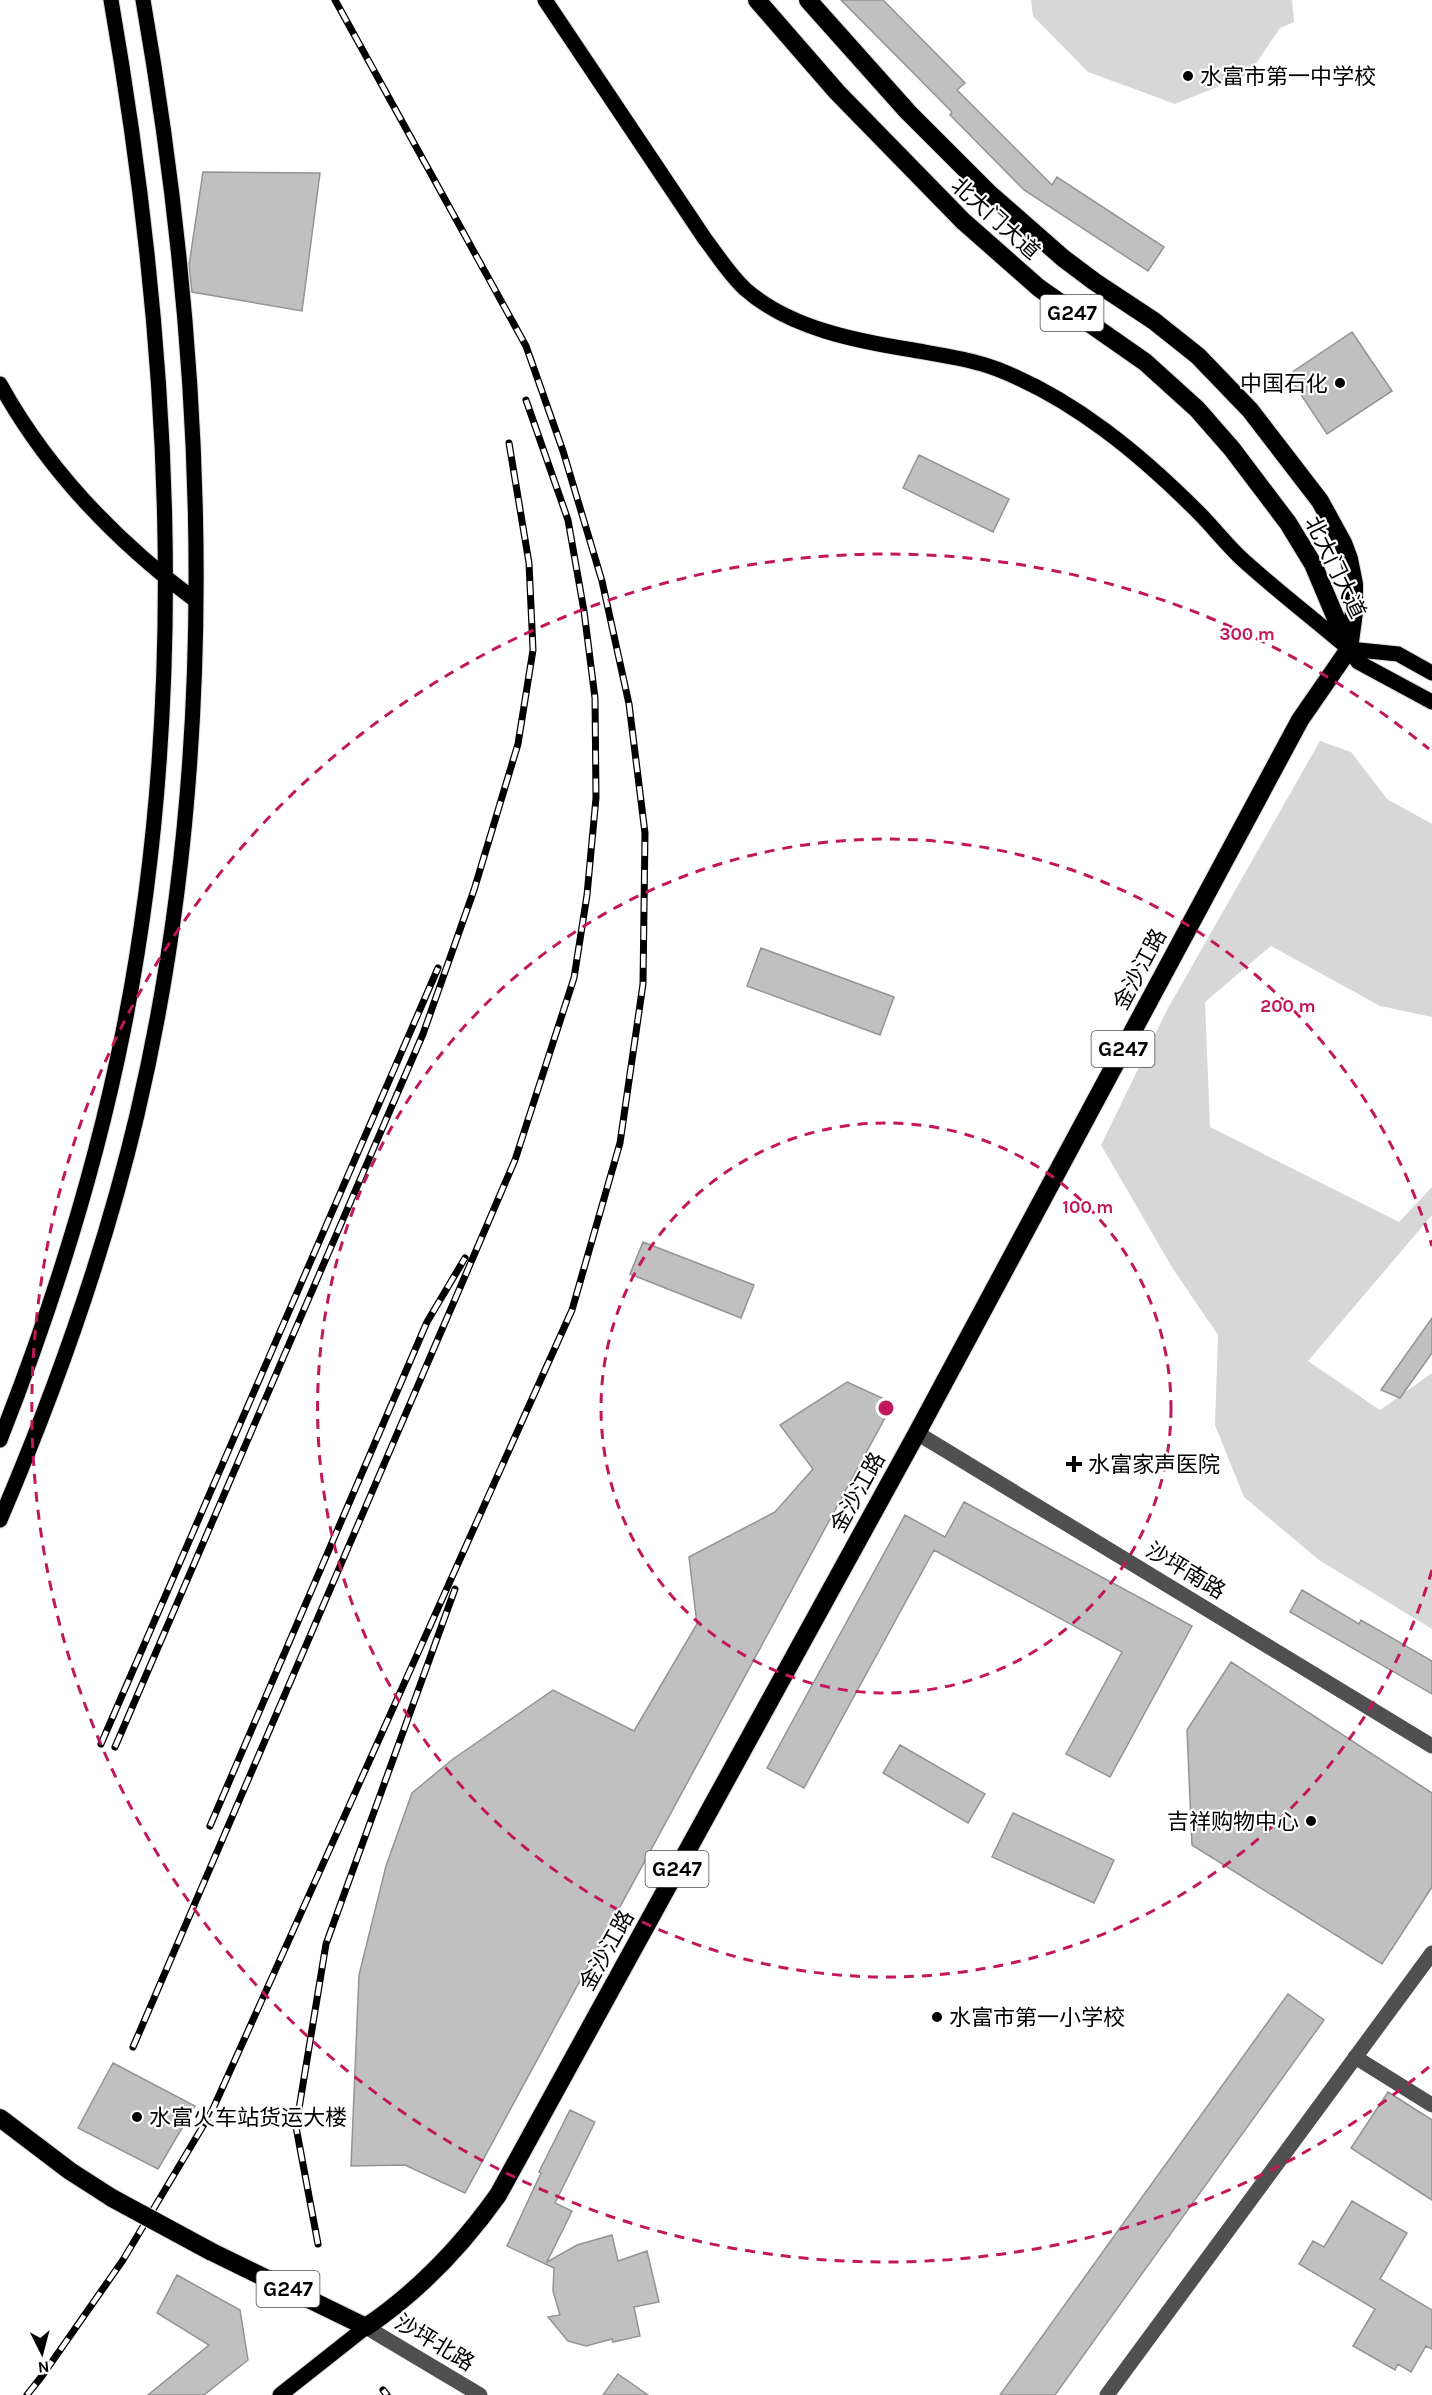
<svg xmlns="http://www.w3.org/2000/svg" width="1432" height="2395" viewBox="0 0 1432 2395" font-family="Karla,'Noto Sans SC',sans-serif">
<rect width="100%" height="100%" fill="#fff"/>
<path fill="#d7d7d7" d="M1031 0H1292L1294 22 1280 28 1249 74 1175 104 1088 72 1033 16Z
M1320 741 1351 752 1387 799 1432 824V1017L1380 1006 1271 946 1205 1002 1210 1127 1399 1222 1432 1187V1215L1308 1361 1380 1410 1432 1373V1629L1319 1560 1244 1497 1215 1425 1218 1335 1173 1269 1101 1145 1167 1010Z"/>
<path fill="#c0c0c0" stroke="#949494" stroke-width="1.5" d="M841 0H883L965 83 957 90 1052 185 1057 177 1164 247 1148 271 1024 190 950 115 952 112Z
M203 172 320 173 302 311 192 292 189 265Z
M1352 332 1392 391 1327 434 1288 375Z
M919 455 1009 499 993 532 903 488Z
M761 948 894 997 880 1035 747 986Z
M643 1242 754 1285 741 1318 630 1274Z
M1432 1318V1353L1400 1398 1381 1390Z
M847 1382 893 1403 465 2193 405 2165 351 2166 359 1975 386 1866 412 1793 453 1759 553 1690 634 1731 697 1624 689 1557 775 1512 813 1469 780 1425Z
M964 1502 1192 1626 1110 1777 1066 1754 1122 1652 934 1550 804 1788 767 1768 905 1515 945 1537Z
M1302 1590 1359 1624 1361 1620 1432 1661V1694L1290 1612Z
M1231 1662 1432 1793V1887L1382 1964 1192 1845 1187 1730Z
M900 1745 985 1794 968 1823 883 1773Z
M1013 1813 1114 1860 1094 1903 992 1857Z
M1288 1994 1324 2020 1055 2395H1000Z
M113 2063 195 2106 158 2169 78 2128Z
M1388 2092 1432 2120V2200L1351 2148Z
M570 2110 595 2122 555 2203 572 2211 547 2262 577 2245 612 2235 618 2261 647 2251 659 2302 634 2307 640 2336 613 2342 612 2339 586 2346 568 2341 548 2317 560 2315 553 2291 554 2268 507 2246 541 2173 539 2172Z
M1352 2201 1407 2233 1380 2279 1432 2310V2349L1426 2346 1411 2372 1398 2364 1395 2370 1353 2346 1375 2309 1299 2264 1313 2241 1324 2247Z
M177 2275 240 2310 248 2360 204 2395H148L209 2345 157 2313Z
M618 2374 648 2395H603Z"/>
<g fill="none" stroke-linecap="round" stroke-linejoin="round">
<defs>
<path id="major" d="M545 0 705 239C718 256 729 274 745 289 789 328 856 341 913 350 941 355 970 359 997 369 1074 399 1140 454 1198 512 1213 527 1226 544 1242 559 1276 590 1314 619 1349 649L1358 662 1432 702
M0 384C48 471 116 541 195 600
M1349 649 1398 654 1432 673
M0 1440C52 1308 95 1172 123 1032 191 693 170 339 111 0
M0 1520C56 1389 104 1254 137 1115 223 750 207 367 143 0
M280 2395 366 2327"/>
<path id="highway" d="M757 0 837 92 963 221 1039 288 1145 362 1197 409 1232 449 1288 523 1313 564 1348 647
M0 2118 70 2171 112 2198
M210 2251 366 2327C419 2291 461 2247 498 2195L917 1433 1300 720 1349 649 1354 612V584L1349 559 1343 543 1320 501 1250 410 1198 356 1154 321 1095 282 1063 258 990 194 908 112 808 0"/>
</defs>
<use href="#major" stroke="#dbdbdb" stroke-width="17"/>
<use href="#highway" stroke="#dbdbdb" stroke-width="20"/>
<path stroke="#505050" stroke-width="15" d="M917 1433 1432 1746
M1355 2057 1432 2105
M366 2327 480 2395
M1107 2395 1432 1953"/>
<use href="#major" stroke="#000" stroke-width="15"/>
<use href="#highway" stroke="#000" stroke-width="18"/>
<defs>
<path id="rail" d="M101 1744 438 968
M115 1747 423 1034 474 890 518 744 533 650 529 563 509 443
M210 1826 427 1322 465 1258
M133 2047 515 1160 574 978 587 895 596 798 595 698 584 611 568 520 526 400
M318 2244 296 2127 326 1944 455 1589
M383 2390 387 2395
M27 2395 42 2376 123 2260 212 2111 572 1310 620 1143 643 984 645 833 629 704 602 581 563 451 526 346 335 0"/>
</defs>
<use href="#rail" stroke="#000" stroke-width="7"/>
<use href="#rail" stroke="#fff" stroke-width="4.5" stroke-dasharray="14" stroke-linecap="butt"/>
<defs>
<path id="highway-bridge" d="M112 2198 210 2251"/>
</defs>
<use href="#highway-bridge" stroke="#dbdbdb" stroke-width="20" stroke-linecap="butt"/>
<use href="#highway-bridge" stroke="#000" stroke-width="18"/>
</g>
<g fill="none" stroke="#c2185b" stroke-width="3" stroke-dasharray="10 8">
<circle cx="886" cy="1408" r="285"/>
<path d="M1432 1570A569 569 0 1 1 1432 1246"/>
<path d="M1429 2067A854 854 0 1 1 1429 749"/>
</g>
<g fill="#000" stroke="#fff" stroke-width="2">
<circle cx="1188" cy="76" r="6"/>
<circle cx="1340" cy="383" r="6"/>
<path d="M1071 1455h6v6h6v6h-6v6h-6v-6h-6v-6h6z"/>
<circle cx="1311" cy="1821" r="6"/>
<circle cx="937" cy="2017" r="6"/>
<circle cx="137" cy="2117" r="6"/>
</g>
<g text-anchor="middle" stroke-width="4.5" stroke-linejoin="round" paint-order="stroke">
<g fill="#fff" stroke="#4c4c4c" stroke-width="1.5">
<rect x="1040.5" y="295" width="63" height="36" rx="4.5"/>
<rect x="1091.5" y="1031" width="63" height="36" rx="4.5"/>
<rect x="645.5" y="1851" width="63" height="36" rx="4.5"/>
<rect x="256.5" y="2271" width="63" height="36" rx="4.5"/>
</g>
<g font-size="21" font-weight="bold" fill="#000">
<text x="1072" y="320">G247</text>
<text x="1123" y="1056">G247</text>
<text x="677" y="1876">G247</text>
<text x="288" y="2296">G247</text>
</g>
<g font-size="22" fill="#000" stroke="#fff" text-anchor="start">
<text x="1200" y="84">水富市第一中学校</text>
<text x="1328" y="391" text-anchor="end">中国石化</text>
<text x="1088" y="1472">水富家声医院</text>
<text x="1299" y="1829" text-anchor="end">吉祥购物中心</text>
<text x="949" y="2025">水富市第一小学校</text>
<text x="149" y="2125">水富火车站货运大楼</text>
</g>
<g font-size="22" fill="#000" stroke="#fff">
<text transform="translate(996 218) rotate(42)" y="8">北大门大道</text>
<text transform="translate(1336 567) rotate(64)" y="8">北大门大道</text>
<text transform="translate(1139 969) rotate(-62)" y="8">金沙江路</text>
<text transform="translate(857 1492) rotate(-61)" y="8">金沙江路</text>
<text transform="translate(1186 1570) rotate(31)" y="8">沙坪南路</text>
<text transform="translate(606 1950) rotate(-61)" y="8">金沙江路</text>
<text transform="translate(435 2342) rotate(31)" y="8">沙坪北路</text>
</g>
</g>
<circle cx="886" cy="1408" r="9" fill="#c2185b" stroke="#fff" stroke-width="3"/>
<g font-size="18" text-anchor="middle" font-weight="bold" fill="#c2185b" stroke="#fff" stroke-width="4.5" stroke-linejoin="round" paint-order="stroke">
<text x="1247" y="640">300 m</text>
<text x="1288" y="1012">200 m</text>
<text x="1088" y="1213">100 m</text>
</g>
<g transform="translate(42 2353) rotate(174)" stroke="#ffffff" stroke-width="4.5" paint-order="stroke">
<path d="M0-4.5L10 22L0 15L-10 22Z" fill="#000000"/>
<text y="-9" font-size="16" font-weight="bold" text-anchor="middle" fill="#000000">N</text>
</g>
</svg>
